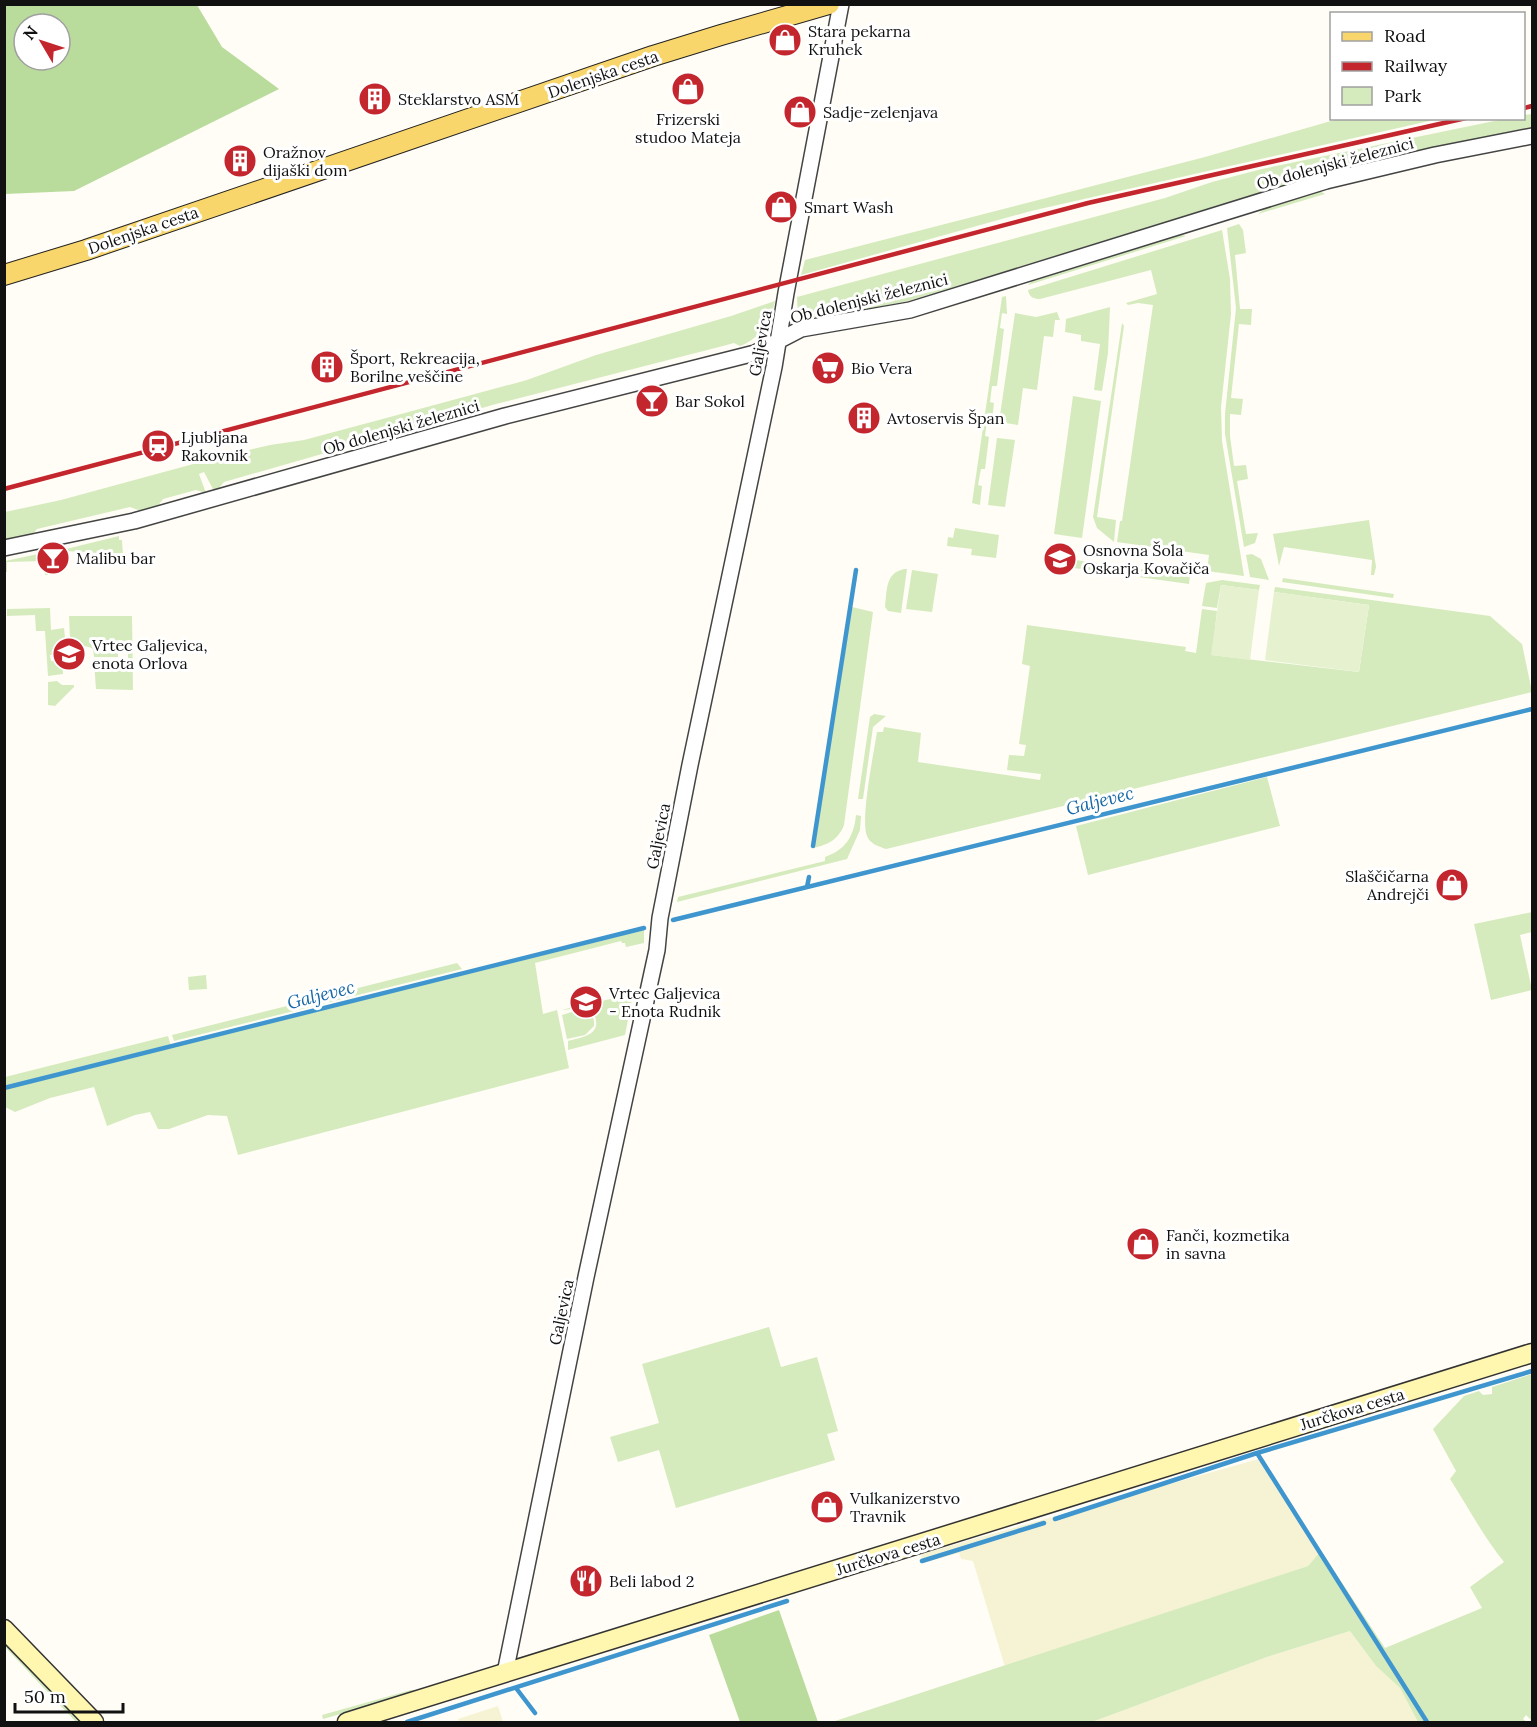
<svg xmlns="http://www.w3.org/2000/svg" width="1537" height="1727" viewBox="0 0 1537 1727" font-family="Lora,serif">
<rect width="100%" height="100%" fill="#fffdf5"/>
<path fill="#f6f3d4" d="M1262 1458 1321 1551 1308 1566 1005 1667 973 1561 961 1559 959 1553 923 1563 921 1554Z
M1350 1631 1376 1666 1400 1688 1418 1722H1092L1267 1657Z
M498 1706 503 1722H459L458 1719Z"/>
<path fill="#d5ebbd" d="M1532 114V127L1380 159 1324 173 908 301 807 320 798 318 797 297 1165 198 1212 182 1262 169 1504 119 1524 118V115Z
M1338 119H1438L1031 211 801 275 805 260 1205 157Z
M1320 191 1325 194 1258 214 1267 207Z
M1239 224 1243 230 1246 253 1235 255 1240 309H1252L1251 325 1239 324 1231 398 1243 399 1241 415 1230 414V436L1234 466 1246 465 1248 479 1237 481 1246 534 1258 533 1255 543 1244 547 1225 434V414L1236 308 1227 228Z
M1222 230 1230 279 1231 314 1221 407 1222 441 1244 576 1207 571 1209 555 1117 542 1120 521H1122L1153 305 1138 303 1128 305 1126 303 1157 294 1151 270 1040 299C1034 299 1029 297 1028 290Z
M1178 234 1186 236 1028 285 1034 279Z
M1006 296 1007 314 1002 313 1000 328 1004 329 997 386H992L990 402 994 403 992 421H987L985 436 989 437 985 469H981L978 485 982 486 980 505 972 503 1002 297Z
M775 301C771 321 759 339 740 346L734 343 723 346 496 404 224 482 218 489 214 491 204 472 199 474 206 493 196 490 163 499 157 507 141 511 130 507 37 529 31 536 5 541V512L61 500 219 457 270 445 304 440 390 417 527 380 596 355 731 316Z
M1110 307 1108 353 1102 391 1094 390 1100 344 1081 341V335L1065 332 1066 319Z
M1057 312 1060 320H1055L1053 337 1044 336 1037 390 1023 388 1018 425 999 422 1015 313 1036 317Z
M1122 323 1124 326 1097 517 1116 520 1114 542 1097 528 1093 517Z
M1073 396 1101 401 1082 538 1054 534Z
M997 438 1015 440 1005 507 988 505Z
M1369 520 1376 567 1374 575H1371L1372 560 1284 547 1279 566 1273 534Z
M955 528 999 535 996 558 971 555 972 549 947 546 948 537 953 538Z
M119 536V540H122L123 556H98V553L65 551 66 549Z
M48 552V575H45L44 561 7 562V572H5V561Z
M1252 554 1261 559 1269 580 1250 577 1246 555Z
M1075 560 1190 576 1189 584 1074 568Z
M904 569H907L901 613 888 611 885 607C887 591 885 573 904 569Z
M912 570 938 574 932 612 906 609Z
M1283 578 1394 594 1393 598 1282 582Z
M1222 580 1260 585 1259 590 1221 585 1217 608 1202 606 1206 583Z
M1275 587 1490 616 1522 644 1532 692 886 849C878 846 870 844 867 836 860 820 874 752 877 732H883L884 727 921 733 918 762 1040 780 1041 774 1007 770 1009 755 1024 756 1026 745 1019 744 1030 666 1022 664 1027 625 1186 647 1185 651 1196 653 1202 609 1217 611 1212 655 1359 672 1369 605 1274 592Z
M852 607 873 612 844 825C838 840 829 844 814 848Z
M50 608 51 630 64 628 66 648 62 654 50 655 51 661H62L63 674 48 676 45 631H36L35 615 7 616V609Z
M69 616H132L133 690 96 689 94 662 128 660V652H118V657H94L93 649 89 647 72 644 70 639Z
M57 681 62 685H74V687L55 706 48 705V682Z
M874 714 886 716 873 727 863 799H858L870 717Z
M1267 777 1280 826 1088 875 1076 826Z
M856 815 861 816 860 830 847 859 677 902 678 897 825 861V857C845 850 854 837 856 815Z
M1532 912V932L1520 935 1532 990 1491 1000 1474 924Z
M644 930V943L626 947 625 943H622L621 941 535 963 543 1014 557 1010 569 1068 238 1155 227 1116 208 1115 169 1129H158L150 1112 135 1115 107 1126 94 1087 50 1098 15 1112 5 1107V1089Z
M457 963 462 969 174 1041 172 1035Z
M206 975 207 989 189 990 188 977Z
M633 994 625 1035 568 1050V1041C585 1037 604 1034 593 1012L583 1008 561 1010Z
M578 1010C588 1010 595 1014 594 1026L585 1035 567 1039 562 1015Z
M168 1036 171 1046 5 1087V1077Z
M769 1327 781 1367 817 1357 838 1431 827 1434 835 1460 676 1508 659 1450 618 1462 610 1437 659 1423 642 1364Z
M1532 1374V1721L1526 1715 1523 1719 1527 1722H1418L1400 1688 1376 1666 1350 1631 1267 1657 1092 1722H832L1308 1566 1321 1551 1385 1648 1482 1608 1470 1587 1504 1562C1483 1536 1468 1507 1450 1479L1456 1471 1433 1429 1464 1396 1479 1391 1483 1395 1492 1394V1387Z
M4 1642 81 1722H76L5 1647Z
M411 1690H426L323 1719 322 1715Z"/>
<path fill="#b9dc9c" fill-rule="evenodd" d="M4 5H197L222 47 279 89 74 191 5 194ZM24 24H60V60H24Z
M779 1610 818 1722H740L709 1635Z"/>
<path fill="#e6f2cf" d="M1221 585 1259 590 1250 660 1211 655Z
M1274 592 1369 605 1359 672 1265 660Z"/>
<g fill="none" stroke-linecap="round" stroke-linejoin="round">
<path stroke="#3f96cf" stroke-width="4.5" d="M813 846 856 570
M807 887 809 877
M673 920 1532 709
M4 1088 644 928
M1257 1453 1427 1722
M1055 1519 1257 1453 1532 1371
M922 1561 1044 1523
M516 1688 535 1713
M407 1722 787 1601"/>
<defs>
<path id="tertiary" d="M4 548 134 521 505 416 755 353 801 329 910 310 1326 181 1435 155 1532 136
M505 1673 586 1277 657 950 660 918 690 765 774 367 786 293 841 4"/>
<path id="secondary" d="M4 1629 94 1722
M347 1722 1532 1353"/>
<path id="primary" d="M4 275 86 250 653 56 721 35 829 4"/>
</defs>
<use href="#tertiary" stroke="#444" stroke-width="18"/>
<use href="#secondary" stroke="#333" stroke-width="21"/>
<use href="#primary" stroke="#222" stroke-width="22"/>
<use href="#tertiary" stroke="#fff" stroke-width="15"/>
<use href="#secondary" stroke="#fff6b0" stroke-width="18"/>
<use href="#primary" stroke="#f9d66b" stroke-width="20"/>
<path stroke="#c4262e" stroke-width="4.5" d="M1524 108 1532 106
M4 489 1088 203 1466 118"/>
</g>
<defs>
<symbol id="shop-disc" viewBox="-11 -11 22 22"><circle r="9.5" fill="#c4262e" stroke="#fff"/><path d="M-5-2.5h2.3a2.7 3.5 0 0 1 5.4 0H5L5.5 6h-11ZM-1.5-2.5h3a1.5 2.3 0 0 0-3 0Z" fill="#fff"/></symbol>
<symbol id="building-disc" viewBox="-11 -11 22 22"><circle r="9.5" fill="#c4262e" stroke="#fff"/><path d="M-4-6H4V6H1V3H-1V6H-4ZM-2.5-4.3h1.7v1.8h-1.7ZM.8-4.3h1.7v1.8H.8ZM-2.5-1h1.7V.8h-1.7ZM.8-1h1.7V.8H.8Z" fill="#fff"/></symbol>
<symbol id="supermarket-disc" viewBox="-11 -11 22 22"><circle r="9.5" fill="#c4262e" stroke="#fff"/><path d="M-6-5.5h2.5l.6 2H6L4.5 2H-2.5L-4.4-4H-6ZM-1.5 3.2a1.3 1.3 0 1 0 .1 0ZM3 3.2a1.3 1.3 0 1 0 .1 0Z" fill="#fff"/></symbol>
<symbol id="bar-disc" viewBox="-11 -11 22 22"><circle r="9.5" fill="#c4262e" stroke="#fff"/><path d="M-6-5H6L.8 .8V4.5H3.5V6h-7V4.5H-.8V.8Z" fill="#fff"/></symbol>
<symbol id="station-disc" viewBox="-11 -11 22 22"><circle r="9.5" fill="#c4262e" stroke="#fff"/><path d="M-3-6H3Q5-6 5-4V2Q5 4 3 4L4.5 6H3L1.5 4h-3L-3 6H-4.5L-3 4Q-5 4-5 2V-4Q-5-6-3-6ZM-3.5-4v3h7v-3ZM-3.5 1v1.5H-2V1ZM2 1v1.5H3.5V1Z" fill="#fff"/></symbol>
<symbol id="school-disc" viewBox="-11 -11 22 22"><circle r="9.5" fill="#c4262e" stroke="#fff"/><path d="M0-5L7-2L0 1L-7-2ZM-4 1L0 2.5L4 1V4Q0 6-4 4Z" fill="#fff"/></symbol>
<symbol id="restaurant-disc" viewBox="-11 -11 22 22"><circle r="9.5" fill="#c4262e" stroke="#fff"/><path d="M-5-6h1v4h1v-4h1v4h1v-4h1v5L-1.5 .5V6h-2V.5L-5-1ZM5-6V6H3V1.5H1.5Q1.5-4 5-6Z" fill="#fff"/></symbol>
</defs>
<g fill-rule="evenodd">
<use href="#shop-disc" x="766" y="21" width="38" height="38"/>
<use href="#shop-disc" x="669" y="70" width="38" height="38"/>
<use href="#building-disc" x="356" y="80" width="38" height="38"/>
<use href="#shop-disc" x="781" y="93" width="38" height="38"/>
<use href="#building-disc" x="221" y="142" width="38" height="38"/>
<use href="#shop-disc" x="762" y="188" width="38" height="38"/>
<use href="#building-disc" x="308" y="348" width="38" height="38"/>
<use href="#supermarket-disc" x="809" y="349" width="38" height="38"/>
<use href="#bar-disc" x="633" y="382" width="38" height="38"/>
<use href="#building-disc" x="845" y="399" width="38" height="38"/>
<use href="#station-disc" x="139" y="427" width="38" height="38"/>
<use href="#bar-disc" x="34" y="539" width="38" height="38"/>
<use href="#school-disc" x="1041" y="540" width="38" height="38"/>
<use href="#school-disc" x="50" y="635" width="38" height="38"/>
<use href="#shop-disc" x="1433" y="866" width="38" height="38"/>
<use href="#school-disc" x="567" y="983" width="38" height="38"/>
<use href="#shop-disc" x="1124" y="1225" width="38" height="38"/>
<use href="#shop-disc" x="808" y="1488" width="38" height="38"/>
<use href="#restaurant-disc" x="567" y="1562" width="38" height="38"/>
</g>
<g text-anchor="middle" stroke-width="6" stroke-linejoin="round" paint-order="stroke">
<g font-size="16" fill="#111" stroke="#fff" text-anchor="start">
<text x="808" y="37">Stara pekarna<tspan x="808" dy="18">Kruhek</tspan></text>
<text x="398" y="105">Steklarstvo ASM</text>
<text x="823" y="118">Sadje-zelenjava</text>
<text x="688" y="125" text-anchor="middle">Frizerski<tspan x="688" dy="18">studoo Mateja</tspan></text>
<text x="263" y="158">Oražnov<tspan x="263" dy="18">dijaški dom</tspan></text>
<text x="804" y="213">Smart Wash</text>
<text x="350" y="364">Šport, Rekreacija,<tspan x="350" dy="18">Borilne veščine</tspan></text>
<text x="851" y="374">Bio Vera</text>
<text x="675" y="407">Bar Sokol</text>
<text x="887" y="424">Avtoservis Špan</text>
<text x="181" y="443">Ljubljana<tspan x="181" dy="18">Rakovnik</tspan></text>
<text x="1083" y="556">Osnovna Šola<tspan x="1083" dy="18">Oskarja Kovačiča</tspan></text>
<text x="76" y="564">Malibu bar</text>
<text x="92" y="651">Vrtec Galjevica,<tspan x="92" dy="18">enota Orlova</tspan></text>
<text x="1429" y="882" text-anchor="end">Slaščičarna<tspan x="1429" dy="18">Andrejči</tspan></text>
<text x="609" y="999">Vrtec Galjevica<tspan x="609" dy="18">- Enota Rudnik</tspan></text>
<text x="1166" y="1241">Fanči, kozmetika<tspan x="1166" dy="18">in savna</tspan></text>
<text x="850" y="1504">Vulkanizerstvo<tspan x="850" dy="18">Travnik</tspan></text>
<text x="609" y="1587">Beli labod 2</text>
</g>
<g font-size="16" fill="#111" stroke="#fff">
<text transform="translate(603 74) rotate(-19)" y="6">Dolenjska cesta</text>
<text transform="translate(1335 163) rotate(-15)" y="6">Ob dolenjski železnici</text>
<text transform="translate(143 230) rotate(-19)" y="6">Dolenjska cesta</text>
<text transform="translate(869 298) rotate(-14)" y="6">Ob dolenjski železnici</text>
<text transform="translate(760 343) rotate(-80)" y="6">Galjevica</text>
<text transform="translate(401 427) rotate(-16)" y="6">Ob dolenjski železnici</text>
<text transform="translate(658 836) rotate(-79)" y="6">Galjevica</text>
<text transform="translate(561 1312) rotate(-78)" y="6">Galjevica</text>
<text transform="translate(1352 1409) rotate(-17)" y="6">Jurčkova cesta</text>
<text transform="translate(888 1554) rotate(-17)" y="6">Jurčkova cesta</text>
</g>
<g font-size="18" font-style="italic" fill="#1768a6" stroke="#fff">
<text transform="translate(1100 801) rotate(-14)" y="6">Galjevec</text>
<text transform="translate(321 995) rotate(-14)" y="6">Galjevec</text>
</g>
</g>
<rect width="1537" height="1727" fill="none" stroke="#111111" stroke-width="12"/>
<rect x="1330" y="12" width="195" height="108" fill="#ffffff" stroke="#a0a0a0" stroke-width="1.5"/>
<rect x="1342" y="32" width="30" height="9" fill="#f9d66b" stroke="#a0a0a0" stroke-width="1.5"/>
<text x="1384" y="42" font-size="18" fill="#111111">Road</text>
<rect x="1342" y="62" width="30" height="9" fill="#c4262e" stroke="#a0a0a0" stroke-width="1.5"/>
<text x="1384" y="72" font-size="18" fill="#111111">Railway</text>
<rect x="1342" y="87" width="30" height="18" fill="#d5ebbd" stroke="#a0a0a0" stroke-width="1.5"/>
<text x="1384" y="102" font-size="18" fill="#111111">Park</text>
<g transform="translate(42 42) rotate(309)"><circle r="28" fill="#ffffff" stroke="#a0a0a0" stroke-width="1.5"/>
<path d="M0-4.5L10 22L0 15L-10 22Z" fill="#c4262e"/>
<text y="-9" font-size="16" font-weight="bold" text-anchor="middle" fill="#111111">N</text>
</g>
<path d="M15 1703v9h108v-9" fill="none" stroke="#111111" stroke-width="3"/>
<text x="24" y="1703" font-size="18" fill="#111111" stroke="#ffffff" stroke-width="4.5" paint-order="stroke">50 m</text>
</svg>
